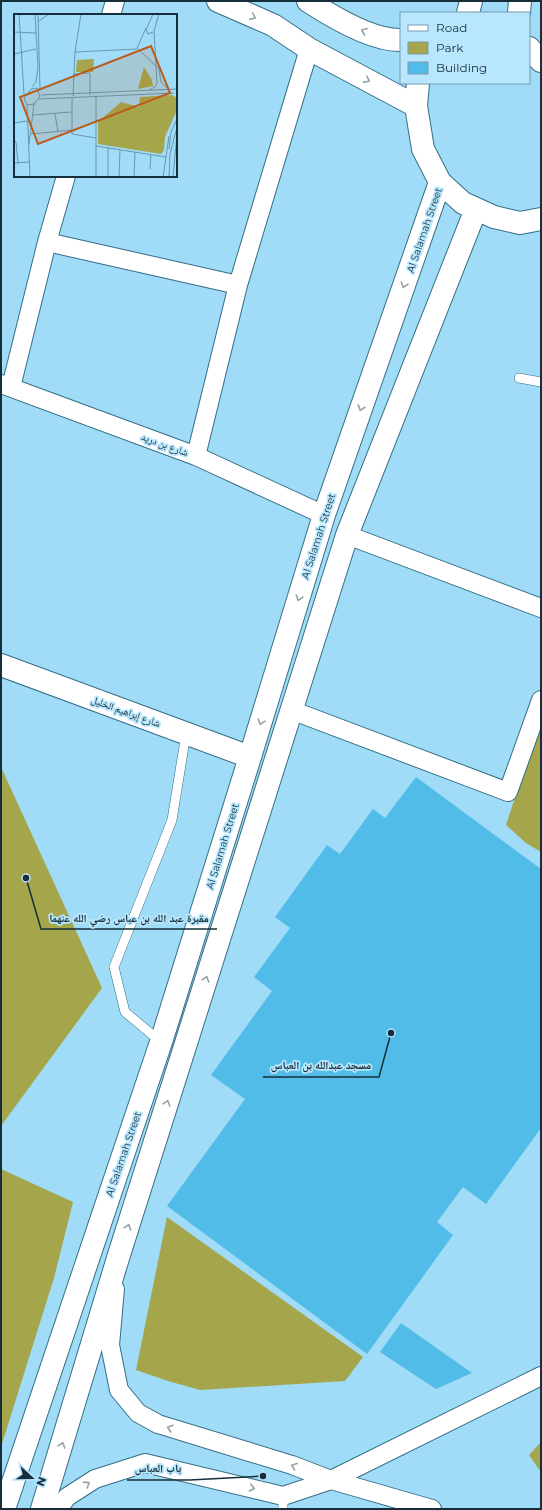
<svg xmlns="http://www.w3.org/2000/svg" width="542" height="1510" viewBox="0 0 542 1510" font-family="Montserrat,'Noto Naskh Arabic',sans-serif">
<rect width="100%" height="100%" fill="#a0dbf7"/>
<path fill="#a5a64b" d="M541 718V852L526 843 506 825Z
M1 767 102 988 1 1126Z
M1 1169 73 1202 54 1278 1 1447Z
M167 1217 363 1357 345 1381 200 1390 168 1381 136 1370Z
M541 1442V1472L529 1455Z"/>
<path fill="#52bce9" d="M416 777 541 869V1128L486 1204 463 1187 437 1222 453 1235 367 1354 167 1206 245 1099 211 1075 272 991 254 977 290 928 275 917 327 845 340 854 373 809 385 818Z
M401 1323 472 1373 436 1389 380 1352Z"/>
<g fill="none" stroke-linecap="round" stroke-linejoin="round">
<defs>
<path id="lane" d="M519 378 541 382
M161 1042 125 1012 114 967 172 820 186 734
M283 1509V1496"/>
<path id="street" d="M111 15 115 1
M47 242 238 285
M1 384 196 456 324 515
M11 387 47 242 66 176
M196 456 238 285 309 49
M347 535 541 608
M291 710 508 792 541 700
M115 1289 110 1345 119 1390 138 1413 158 1424 292 1465 331 1480 432 1509
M58 1509 67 1497 95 1479 145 1463 283 1496 331 1480 541 1376"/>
<path id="secondary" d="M218 1 273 25 309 49 416 106
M308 1C331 16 373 41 401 40
M468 13 471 1
M519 13 520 1
M529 48 541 61
M418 83 416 106 423 149 440 182 463 203 494 217 520 223 541 219
M1 665 250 757
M4 1509 161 1042 250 757 324 515 440 182
M42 1509 118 1258 347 535 476 209"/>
</defs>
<use href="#lane" stroke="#356e87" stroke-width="10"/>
<use href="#street" stroke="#356e87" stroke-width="20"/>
<use href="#secondary" stroke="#356e87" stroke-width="24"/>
<use href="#lane" stroke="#fff" stroke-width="9"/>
<use href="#street" stroke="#fff" stroke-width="18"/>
<use href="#secondary" stroke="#fff" stroke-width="22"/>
</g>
<defs><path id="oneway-chevron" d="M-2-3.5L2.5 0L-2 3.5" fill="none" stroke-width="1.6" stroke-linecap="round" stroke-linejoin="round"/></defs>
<g stroke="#96a1a6">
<use href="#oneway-chevron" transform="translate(253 17) rotate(24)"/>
<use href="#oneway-chevron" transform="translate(364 31) rotate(-157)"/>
<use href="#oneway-chevron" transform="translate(367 80) rotate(28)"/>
<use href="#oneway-chevron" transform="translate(404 285) rotate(109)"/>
<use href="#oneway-chevron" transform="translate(361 408) rotate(109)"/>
<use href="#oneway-chevron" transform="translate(299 598) rotate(107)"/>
<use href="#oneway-chevron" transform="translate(261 722) rotate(107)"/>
<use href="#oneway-chevron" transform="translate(206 979) rotate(-72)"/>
<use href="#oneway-chevron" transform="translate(167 1103) rotate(-73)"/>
<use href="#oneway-chevron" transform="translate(128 1227) rotate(-73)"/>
<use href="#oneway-chevron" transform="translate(170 1428) rotate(-163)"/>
<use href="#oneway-chevron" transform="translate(62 1445) rotate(-73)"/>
<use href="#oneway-chevron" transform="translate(294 1466) rotate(-160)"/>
<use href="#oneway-chevron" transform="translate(87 1484) rotate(-33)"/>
<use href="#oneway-chevron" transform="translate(252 1488) rotate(13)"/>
</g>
<g text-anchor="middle" stroke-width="3.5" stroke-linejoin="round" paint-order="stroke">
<g font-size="10" fill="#162e39" stroke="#b8e6fd">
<text transform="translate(424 230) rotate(-71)" y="4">Al Salamah Street</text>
<text transform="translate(165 444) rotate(20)" y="4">شارع بن دريد</text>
<text transform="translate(318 536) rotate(-72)" y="4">Al Salamah Street</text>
<text transform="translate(126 711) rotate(20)" y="4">شارع إبراهيم الخليل</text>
<text transform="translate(222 846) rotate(-73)" y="4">Al Salamah Street</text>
<text transform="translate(123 1154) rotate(-71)" y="4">Al Salamah Street</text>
</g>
</g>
<g transform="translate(14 14)">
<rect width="163" height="163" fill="#a0dbf7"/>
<path d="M80 45 79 58H62L63 46ZM130 53 138 66 139 72 124 75ZM158 81 163 84V96L151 123 150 136 147 140 84 130V108L107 88 125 93 126 83Z" fill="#a5a64b"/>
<path fill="none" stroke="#6996ab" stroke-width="1" d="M5 0 10 80M24 0 26 75M25 7 35 0M132 14 123 34 145 55 147 68 154 75M0 18 22 19M139 18 134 20 132 16 139 0M61 38 123 35M0 40 22 35M59 60 76 59V81M18 73 22 68 24 53 21 0M135 76 141 73 143 69 140 17 145 0M27 81 163 75M59 82 61 38 67 0M82 83V163M58 84V120L82 124M25 85 160 79M13 91 16 163M41 100 44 118M19 101 57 98M0 109 13 107M17 120 58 116M0 126 2 128 4 149M15 130 20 90 26 83 23 74 17 75 10 84 13 91 20 90M82 132 152 143 149 163M94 134V163M155 135 157 118 163 105M152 143 155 122M0 149 15 148M136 155 137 141M105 163 106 136M120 163 121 138M155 163 156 140 163 113M159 163 163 120"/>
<path fill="#bb5b18" fill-opacity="0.15" stroke="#bb5b18" stroke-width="2" d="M137 32 156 79 24 130 6 83Z"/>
<rect width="163" height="163" fill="none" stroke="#162e39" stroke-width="2"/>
</g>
<path fill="none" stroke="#162e39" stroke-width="1.5" d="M26 878L41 929H217M391 1033L379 1077H263M263 1476L190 1480H127"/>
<g fill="#162e39" stroke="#b8e6fd" stroke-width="1.5">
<circle cx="26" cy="878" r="4"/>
<circle cx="391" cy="1033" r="4"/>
<circle cx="263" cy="1476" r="4"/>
</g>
<g font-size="11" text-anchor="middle" font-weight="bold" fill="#162e39" stroke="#b8e6fd" stroke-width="3.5" stroke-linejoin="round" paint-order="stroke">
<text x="129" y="922">مقبرة عبد الله بن عباس رضي الله عنهما</text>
<text x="321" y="1069">مسجد عبدالله بن العباس</text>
<text x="158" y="1472">باب العباس</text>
</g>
<rect width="542" height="1510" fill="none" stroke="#162e39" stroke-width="4"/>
<rect x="400" y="12" width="130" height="72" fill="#b8e6fd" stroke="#779caf"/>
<rect x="408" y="25" width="20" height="6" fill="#ffffff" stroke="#779caf"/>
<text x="436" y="32" font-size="12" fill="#162e39">Road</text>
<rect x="408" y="42" width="20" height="12" fill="#a5a64b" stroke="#779caf"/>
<text x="436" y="52" font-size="12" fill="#162e39">Park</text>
<rect x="408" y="62" width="20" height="12" fill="#52bce9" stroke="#779caf"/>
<text x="436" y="72" font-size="12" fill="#162e39">Building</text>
<g transform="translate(32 1478) rotate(111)" stroke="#b8e6fd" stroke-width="3" paint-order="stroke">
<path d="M0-3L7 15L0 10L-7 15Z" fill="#162e39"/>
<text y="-6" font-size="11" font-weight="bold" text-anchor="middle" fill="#162e39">N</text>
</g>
</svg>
